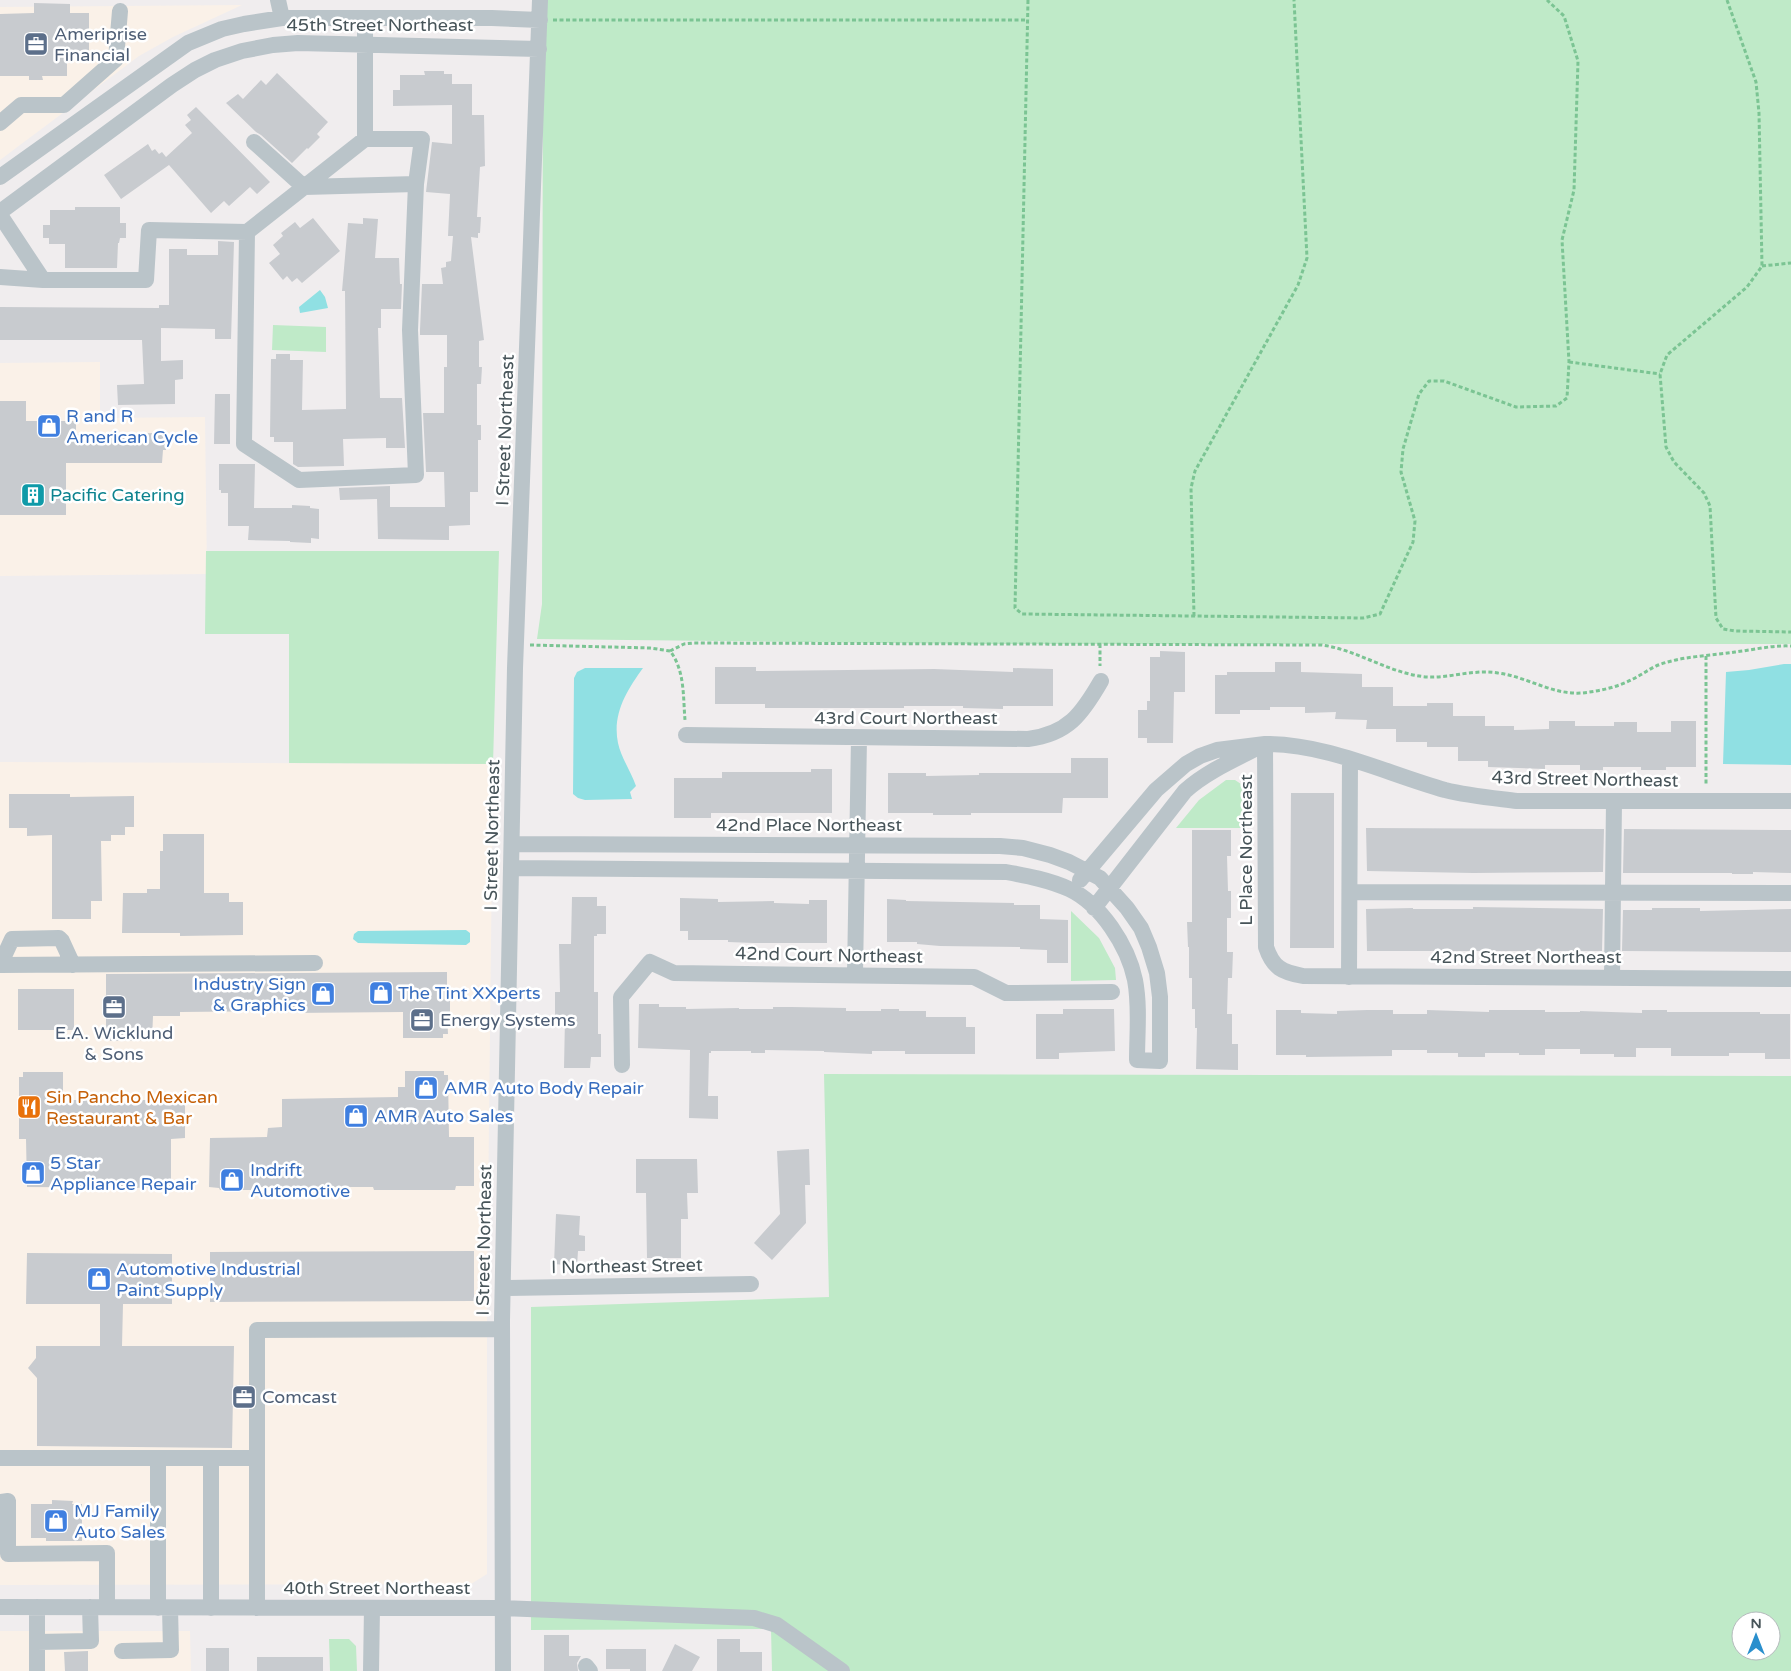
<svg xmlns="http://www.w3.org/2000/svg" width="1791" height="1671" viewBox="0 0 1791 1671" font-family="'Varela Round',sans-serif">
<rect width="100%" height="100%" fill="#f0edee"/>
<path fill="#faf1e8" d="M242 5 173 37 139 56 0 160V7Z
M100 362V418L205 417 207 574 0 576V363Z
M0 762 493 764 487 1303V1574L471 1584 0 1585Z
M0 1631H190L191 1671H0Z"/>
<path fill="#bfeac8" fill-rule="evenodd" d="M543 0H1791V644H981L537 639 542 604Z
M273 325 326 327V352L272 350Z
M206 551H499L493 764 289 763V634H205Z
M1226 780H1235L1244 786 1246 828H1176L1199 800Z
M1071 911 1099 938 1115 968 1116 980 1071 981Z
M824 1074 1791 1076V1671H772L771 1629 531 1630V1307L829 1297ZM1741 1621H1771V1651H1741Z
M329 1639H349L356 1646 357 1671H330Z"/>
<path fill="#90e0e3" d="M320 290 325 297 328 308 300 313 299 307Z
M1784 664H1791V765L1723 764 1726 672 1749 670Z
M585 668H643C627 690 612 714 618 743 621 757 631 772 636 786L630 792 632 799 585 800 578 798 573 794 574 678 577 672Z
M466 930 470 933V942L466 945 358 943 353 939 354 934 358 931Z"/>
<path fill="#c8cbcf" d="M34 3 70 4V13H89V52H67V76H42L43 80H29V76H0V14L34 13Z
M424 71H444V74H452V84H472V115H484L485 166 480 167 477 217H481L480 233H478V238L471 237 484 340 479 341V367H482L481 384H477V425H481V440H478V492H470V525L449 526V540L378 539 377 499 340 500 339 488 390 486V507H445L444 472H426L423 413H444V367H447V335H420V330L422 284H443L441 268 446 267V262L451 261 453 236H448L450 194 426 192 432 142 452 144V105L393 106V90H400V75H425Z
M277 73 328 122 317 134 320 137 308 149 307 148 292 163 261 135 256 132 226 103 238 94 243 99 261 80 266 85Z
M196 107 270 182 257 194 250 187 229 206 224 201 211 213 169 165 121 199 104 175 148 144 152 151 155 149 159 154 162 152 166 157 192 133 185 125 191 120 187 115Z
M75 207H120V223H126V238H120L119 243H118L117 268H65V244H49V238H43V225H50V210H75Z
M313 218 340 251 302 283 297 278 292 282 287 276 283 280 269 263 280 254 273 245 283 236 281 233 295 222 300 228Z
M363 218 378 219 375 258H399L400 284H402L401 309H381V328H378L380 398H402L405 448H386V438L343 439 344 466 298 467 293 464V442H274V437H270L271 359H276V354H290V360H303L302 410 346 409 345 291H342L348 223 363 224Z
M218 241 234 242 231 339H215V329L161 328V361L183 360V379L175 380V404L118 405 117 385 144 384 142 340H0V307L159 308V305H169V249H187V255H218Z
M215 394H230V444H214Z
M0 401H26V421H76V434L166 433V450H163L162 463H66V515H0Z
M219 464H255L254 508H292V505L310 506V508L319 509V539L311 538V543L290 542V541L248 540 249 526H228V493H221V490H219Z
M1160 651 1185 652V692H1174L1173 743H1147V738H1138V710H1147V701H1150V657H1160Z
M1275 662H1301V672L1362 674V687H1393V706H1427V703H1453V716H1485V726H1514V730L1549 729V721H1575V726H1614V722H1637V732H1671V721H1696V767H1666V770H1641V767H1603V770H1580V765H1545V769L1488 767V761H1458V747H1427V742H1396V729H1366L1367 720 1335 719 1336 712 1305 713V707H1270V710H1240V714H1215V675H1227V672H1275Z
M715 667H756V671L934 669 1013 672V668L1053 669V706H1003V709L963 708V706H904V708H765V704H715Z
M1071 758H1108V798H1063L1062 813H971V815H933V813H888V773H926V776L979 775V773H1071Z
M811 769H832V813H711V818H674V778H722V772H811Z
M1291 793H1334V948H1290Z
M9 794H70V797L134 796V827H125V835H111V841H101L102 901H91V919H52V835L27 836V828H9Z
M1366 828 1604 829 1603 872 1473 873 1367 871Z
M1624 829 1791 830V873L1753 872V874H1732V873H1623Z
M1192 830H1231V856H1227L1228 891H1231V918H1227V952H1233L1232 978H1228L1227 1014H1232V1044H1238V1070L1196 1069 1197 1028H1195V1009H1192V978H1189V947H1188L1187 922H1192Z
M163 834H204V893H229V902H243V935L180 936V933H122L123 893H147V889H160V851H163Z
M572 897H597V906H606V934H597V936H594V992H598V1034H601V1057H591L590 1068H564L565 1018H555V992H560L559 944H571Z
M680 898 718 899V902L774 901V903L809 904V900H827V943H754L728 942V940H688V931H680Z
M887 899 906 900V901L1014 903V905H1040V919L1068 920V963H1047V950L1020 949V947L940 946 917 944V942H887Z
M1473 907 1603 909 1602 951H1367L1366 909 1413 908V909H1473Z
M1652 908H1700V911L1791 909V952L1622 951 1623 910H1652Z
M447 972V992H450V1012H447L448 1034H443V1038H403V1012L290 1013V1011L180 1012V1016H153L152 1040 110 1041V1036H106V974Z
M18 989H74V1030H18Z
M639 1004H659V1007H686V1009L739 1008V1009H773V1007H792L846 1008V1011H881V1009H899V1011H926V1017H966V1027H975V1054H905V1051H872V1054L824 1052V1051L765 1050V1053H751V1051H711V1053H709L708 1096H718V1119L689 1118 690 1050 638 1048Z
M1063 1009H1114L1115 1051 1059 1053V1059H1036V1014H1063Z
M1276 1010H1301V1013L1337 1014V1011L1367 1010H1393V1014H1427V1010L1489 1012V1010H1545V1012H1580V1011L1642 1013V1010H1667V1012H1760V1014H1790V1059H1765V1053H1729V1056H1671V1048H1636V1057H1614V1054H1580V1049H1545V1055H1519V1053H1485V1057H1458V1053H1427V1050H1392V1056L1306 1057V1055H1276Z
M405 1071H444V1075H448L449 1137H474V1186H456L455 1190H374L373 1187H322V1190H301V1187H257V1190H220L219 1188 209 1187 210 1138 267 1137 268 1128 282 1127V1099L398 1097V1087H405Z
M23 1072H63V1100H185V1138L171 1139V1188L27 1187 26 1139H19V1077H23Z
M809 1149 810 1185H805L806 1223 772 1260 754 1243 780 1214 777 1151Z
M636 1159H697L698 1193H687L688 1219H681V1258H647L646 1193H636Z
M556 1214 580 1216 579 1235 585 1236V1251H578L577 1266 554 1264Z
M474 1251V1301L210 1302V1252Z
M27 1253 172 1254V1304H123L122 1346H234L232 1448 37 1446V1378L28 1368 36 1358V1346H100V1304H26Z
M52 1500 73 1501 72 1504H82V1541H46V1538H31V1504H52Z
M544 1635H569V1656H581L577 1663 578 1671H544Z
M717 1639H740V1652H762V1671H717Z
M675 1644 700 1657 692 1671H662Z
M206 1648H229V1671H206Z
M606 1649H646V1671H630V1669H606Z
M88 1651V1671H65L64 1652Z
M257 1657H323V1671H257Z"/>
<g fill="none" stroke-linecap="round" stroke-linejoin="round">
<path stroke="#7bc493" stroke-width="3" stroke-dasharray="4 2.5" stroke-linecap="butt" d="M1028 0 1015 608 1022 614 1363 618 1380 614 1413 542 1415 521 1401 472 1403 449 1419 394 1429 381H1444L1516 407 1556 406 1567 398 1569 362 1562 240 1574 190 1578 61 1564 16 1547 0
M1727 0 1756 82 1759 113 1762 266 1747 287 1667 355 1660 374 1666 447 1674 462 1704 493 1710 506 1716 618 1723 629 1735 631 1791 632
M553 20H1027
M1762 266 1791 263
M1569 362 1660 374
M1194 616 1191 488 1195 471 1298 285 1307 258 1294 0
M1100 644V666
M530 645 650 648 670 651C685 670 683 697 685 720
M670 651 684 644 694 643 1322 645C1358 650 1390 674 1427 677 1451 678 1474 669 1498 673 1528 677 1552 695 1582 693 1600 691 1618 687 1633 679 1641 675 1648 670 1656 666 1680 656 1710 656 1735 652 1753 650 1772 645 1791 646
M1706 656V786"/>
<path stroke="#bac4c9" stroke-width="16" d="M278 0 282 18
M0 123 21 105H64L116 59 120 11
M365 139H422L416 184 410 330 416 475 299 480 244 444 247 232 365 139V18
M254 142 304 187 416 184
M0 177 188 43 222 29 244 24 282 18H492L540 20
M0 212 172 85 195 70 215 60 242 51 273 45 298 43 539 49
M0 215 43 280
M0 277 43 280H146L149 230 247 232
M686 735 1028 739C1068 734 1082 714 1101 681
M1791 801H1517C1493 798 1469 796 1445 790 1385 773 1328 744 1265 744L1266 947C1273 968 1282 972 1303 976L1791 979
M511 868 1006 872C1028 876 1049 880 1069 889 1101 904 1128 946 1135 980 1140 1006 1137 1034 1137 1060L1160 1061V997L1157 973 1149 947 1141 928 1127 908 1100 878 1069 862 1050 855 1023 848 1000 846 512 844
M1080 880 1156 790 1186 764 1200 756 1217 750 1265 744C1238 758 1207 771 1185 791L1094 908
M1350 892 1791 893
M0 965 315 963
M0 965 12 939 59 938 62 941 73 965
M855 974 859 738
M1349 977 1350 759
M1612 978 1614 801
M622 1065 621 997 650 962 674 973 974 977 1006 993 1112 992
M503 1288 751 1284
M0 1458H257
M158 1458V1608
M211 1458V1608
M0 1502 8 1501V1554L107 1553V1607
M0 1607 503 1608 754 1618 777 1625 842 1671
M37 1607V1671
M257 1608V1330L502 1329
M37 1642 91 1641 90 1607
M122 1651 171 1650 170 1608
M586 1666 590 1671
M371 1671 372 1608
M503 1671 502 1320 515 668 540 0"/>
</g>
<defs>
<symbol id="office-square" viewBox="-11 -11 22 22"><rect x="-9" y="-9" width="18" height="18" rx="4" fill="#5c6f8a" stroke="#fff"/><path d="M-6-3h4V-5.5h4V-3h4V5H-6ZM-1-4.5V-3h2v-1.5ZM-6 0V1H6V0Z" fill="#fff"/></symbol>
<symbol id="shop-square" viewBox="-11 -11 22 22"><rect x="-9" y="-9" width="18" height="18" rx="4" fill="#3f7fe0" stroke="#fff"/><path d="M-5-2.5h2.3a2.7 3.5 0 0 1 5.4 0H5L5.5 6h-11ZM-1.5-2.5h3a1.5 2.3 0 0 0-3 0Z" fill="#fff"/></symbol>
<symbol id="building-square" viewBox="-11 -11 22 22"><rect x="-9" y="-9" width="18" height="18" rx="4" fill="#0f9aa8" stroke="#fff"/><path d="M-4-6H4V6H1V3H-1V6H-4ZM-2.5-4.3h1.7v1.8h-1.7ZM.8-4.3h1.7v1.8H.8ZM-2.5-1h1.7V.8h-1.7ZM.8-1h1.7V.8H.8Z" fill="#fff"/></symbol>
<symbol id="restaurant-square" viewBox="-11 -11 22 22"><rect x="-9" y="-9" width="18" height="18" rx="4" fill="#e8710a" stroke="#fff"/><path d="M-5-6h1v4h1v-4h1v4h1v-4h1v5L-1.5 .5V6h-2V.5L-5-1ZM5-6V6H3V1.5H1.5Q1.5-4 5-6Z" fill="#fff"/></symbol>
</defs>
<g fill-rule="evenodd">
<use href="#office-square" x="22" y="30" width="28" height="28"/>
<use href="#shop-square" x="35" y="412" width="28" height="28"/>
<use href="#building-square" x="19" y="481" width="28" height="28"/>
<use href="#shop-square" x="367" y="979" width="28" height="28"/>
<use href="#shop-square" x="309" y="980" width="28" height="28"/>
<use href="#office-square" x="100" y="993" width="28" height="28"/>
<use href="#office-square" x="408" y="1006" width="28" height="28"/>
<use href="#shop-square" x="412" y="1074" width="28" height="28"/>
<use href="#restaurant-square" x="15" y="1093" width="28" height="28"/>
<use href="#shop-square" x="342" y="1102" width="28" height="28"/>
<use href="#shop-square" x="19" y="1159" width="28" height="28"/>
<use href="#shop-square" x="218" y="1166" width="28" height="28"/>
<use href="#shop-square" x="85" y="1265" width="28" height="28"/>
<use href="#office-square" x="230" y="1383" width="28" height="28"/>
<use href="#shop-square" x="42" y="1507" width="28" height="28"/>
</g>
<g text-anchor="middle" stroke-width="5" stroke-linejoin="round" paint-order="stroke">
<g font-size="18" fill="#475459" stroke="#fff">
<text x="380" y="31">45th Street Northeast</text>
<text transform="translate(505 430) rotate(-88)" y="6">I Street Northeast</text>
<text x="906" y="724">43rd Court Northeast</text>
<text transform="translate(1585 779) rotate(1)" y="6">43rd Street Northeast</text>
<text x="809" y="831">42nd Place Northeast</text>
<text transform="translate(492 835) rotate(-89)" y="6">I Street Northeast</text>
<text transform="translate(1246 850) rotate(-90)" y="6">L Place Northeast</text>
<text transform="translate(829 955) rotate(1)" y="6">42nd Court Northeast</text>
<text x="1526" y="963">42nd Street Northeast</text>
<text transform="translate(484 1240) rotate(-89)" y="6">I Street Northeast</text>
<text transform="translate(627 1266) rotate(-1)" y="6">I Northeast Street</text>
<text x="377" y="1594">40th Street Northeast</text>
</g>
<g font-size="18" fill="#4e5e75" stroke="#fff" text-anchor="start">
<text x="54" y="40">Ameriprise<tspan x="54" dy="21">Financial</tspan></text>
<text x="440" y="1026">Energy Systems</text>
<text x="114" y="1039" text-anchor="middle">E.A. Wicklund<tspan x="114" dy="21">&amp; Sons</tspan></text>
<text x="262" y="1403">Comcast</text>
</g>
<g font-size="18" fill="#366cbe" stroke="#fff" text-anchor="start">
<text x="66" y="422">R and R<tspan x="66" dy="21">American Cycle</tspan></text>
<text x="306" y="990" text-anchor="end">Industry Sign<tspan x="306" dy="21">&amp; Graphics</tspan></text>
<text x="398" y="999">The Tint XXperts</text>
<text x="444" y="1094">AMR Auto Body Repair</text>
<text x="374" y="1122">AMR Auto Sales</text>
<text x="50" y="1169">5 Star<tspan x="50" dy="21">Appliance Repair</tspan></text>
<text x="250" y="1176">Indrift<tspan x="250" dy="21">Automotive</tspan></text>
<text x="116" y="1275">Automotive Industrial<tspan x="116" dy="21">Paint Supply</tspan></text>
<text x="74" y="1517">MJ Family<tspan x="74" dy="21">Auto Sales</tspan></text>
</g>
<g font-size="18" fill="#0d838f" stroke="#fff" text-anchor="start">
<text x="50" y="501">Pacific Catering</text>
</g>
<g font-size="18" fill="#c56008" stroke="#fff" text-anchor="start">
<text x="46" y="1103">Sin Pancho Mexican<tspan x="46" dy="21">Restaurant &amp; Bar</tspan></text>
</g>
</g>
<g transform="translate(1756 1636)"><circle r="24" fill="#ffffff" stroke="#b5bbbd"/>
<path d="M0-4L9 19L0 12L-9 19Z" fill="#2a8fcd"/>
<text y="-8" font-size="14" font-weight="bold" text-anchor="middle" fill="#475459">N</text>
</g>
</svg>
